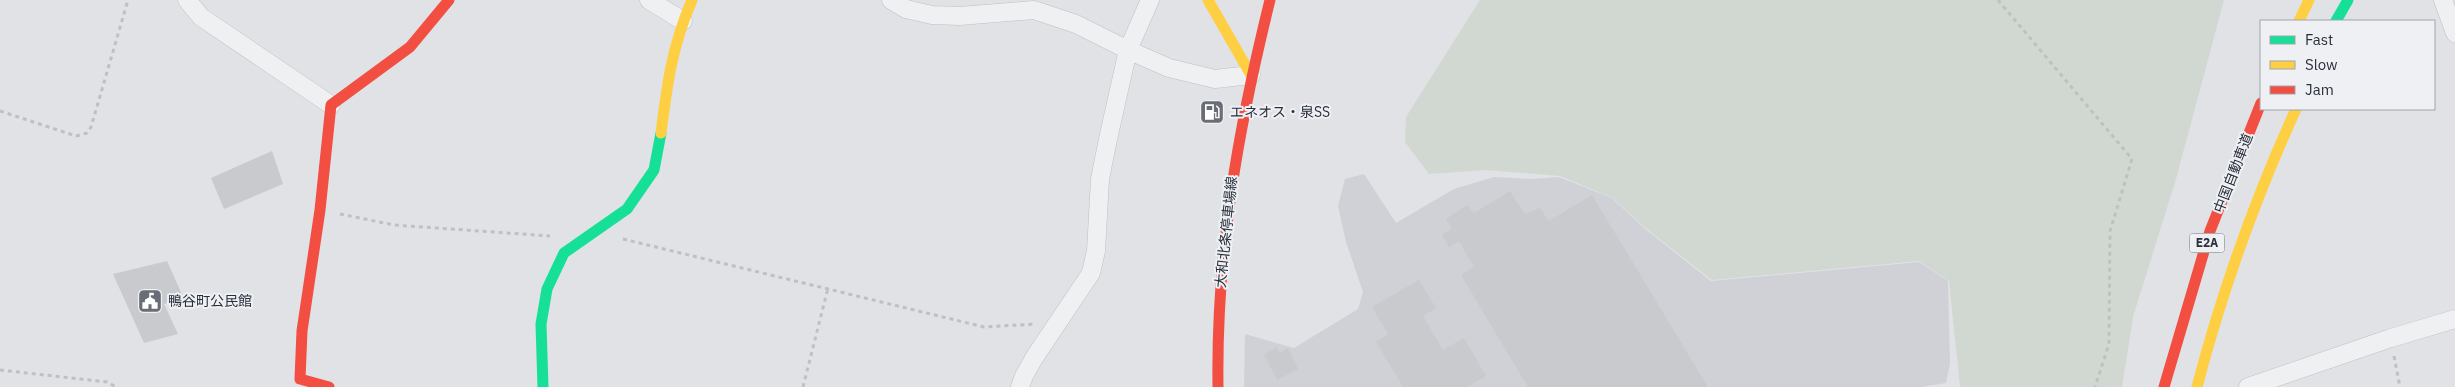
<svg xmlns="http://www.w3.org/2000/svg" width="2455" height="387" viewBox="0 0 2455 387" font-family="'IBM Plex Sans','Noto Sans JP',sans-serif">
<rect width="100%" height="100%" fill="#e0e2e5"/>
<path fill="#cfd1d7" d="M1364 174 1396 223 1454 189 1494 177 1531 179 1559 177 1612 198 1644 228 1711 281 1919 262 1948 281 1950 364 1946 383 1921 387H1244L1245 334 1294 348 1358 309 1363 292 1346 242 1338 206 1345 179Z"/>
<path fill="#d1d8d1" d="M1480 0H2224L2176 179 2133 317 2122 387H1960L1949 281 1919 261 1712 280 1644 227 1613 198 1560 176 1486 170 1429 174 1405 142 1406 117Z"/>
<path fill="#c8cacd" d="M272 151 283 184 224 209 211 178Z
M1510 191 1525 214 1540 208 1549 221 1592 195 1708 387H1528L1461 275 1474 267 1459 241 1449 247 1442 234 1452 229 1446 219 1467 205 1474 213Z
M167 261 184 299 164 304 178 334 144 343 113 274Z
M1419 280 1436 308 1423 316 1443 350 1464 338 1486 376 1467 387H1403L1376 342 1388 334 1372 307Z
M1277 347 1280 353 1288 348 1298 369 1277 380 1264 355Z"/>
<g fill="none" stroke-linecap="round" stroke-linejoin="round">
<defs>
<path id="street" d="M187 0 201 17 331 105
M649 0 683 21
M891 0 906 9 932 15 960 16 1034 10 1076 24 1128 50 1169 68 1215 79 1251 75
M2443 0 2455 33
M1020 387 1024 376 1034 358 1091 273 1096 251 1100 179 1108 139 1128 50 1150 0
M2248 387 2391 338 2455 319"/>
</defs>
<use href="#street" stroke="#bec0c3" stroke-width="19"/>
<path stroke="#bfc0c4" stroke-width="3" stroke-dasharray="4 4" stroke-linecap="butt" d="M1998 0 2132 159 2110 231 2109 344 2095 387
M0 111 76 136 87 133 91 127 128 0
M340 214 394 225 550 236
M623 239 984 327 1036 324
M2394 356 2400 387
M0 370 107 382 116 387
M803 387 828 288"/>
<use href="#street" stroke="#eff0f2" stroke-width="18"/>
<path stroke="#16e098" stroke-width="11" d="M2336 21 2348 0
M543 387 541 324 547 289 564 253 627 209 654 170 661 133"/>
<path stroke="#ffcf43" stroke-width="11" d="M1208 0 1251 75
M2299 21 2309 0
M661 133C667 85 672 46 692 0
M2197 387C2222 291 2255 199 2296 109"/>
<path stroke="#f24e42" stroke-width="11" d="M329 387 300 379 302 331 320 210 331 105 410 47 449 0
M1218 387C1216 253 1238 129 1270 0
M2164 387 2210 231 2261 103"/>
</g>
<defs>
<symbol id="fuel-square" viewBox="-11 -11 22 22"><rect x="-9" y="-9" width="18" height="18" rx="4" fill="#696e76" stroke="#eef0f4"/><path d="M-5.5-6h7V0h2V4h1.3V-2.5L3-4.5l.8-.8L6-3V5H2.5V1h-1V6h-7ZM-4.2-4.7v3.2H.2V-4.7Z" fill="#fff"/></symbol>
<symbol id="civic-square" viewBox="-11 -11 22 22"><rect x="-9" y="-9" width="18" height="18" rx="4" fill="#696e76" stroke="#eef0f4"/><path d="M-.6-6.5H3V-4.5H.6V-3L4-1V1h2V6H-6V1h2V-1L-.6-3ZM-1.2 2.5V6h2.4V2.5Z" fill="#fff"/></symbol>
</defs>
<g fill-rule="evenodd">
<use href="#fuel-square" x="1198" y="98" width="28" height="28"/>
<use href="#civic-square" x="136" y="287" width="28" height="28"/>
</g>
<g text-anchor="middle" stroke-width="4" stroke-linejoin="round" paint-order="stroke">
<rect fill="#eef0f4" stroke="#646972" stroke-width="1" x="2189.5" y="233.5" width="35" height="19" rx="4"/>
<g font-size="12" font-weight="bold" fill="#292f3b">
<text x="2207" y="247">E2A</text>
</g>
<g font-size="14" fill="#292f3b" stroke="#eef0f4" text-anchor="start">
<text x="1230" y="117">エネオス・泉SS</text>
<text x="168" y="306">鴨谷町公民館</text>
</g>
<g font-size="14" fill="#292f3b" stroke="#eef0f4">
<text transform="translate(2233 173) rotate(-69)" y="5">中国自動車道</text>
<text transform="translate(1226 232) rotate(-84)" y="5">大和北条停車場線</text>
</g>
</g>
<rect x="2260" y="20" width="175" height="90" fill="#eef0f4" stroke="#9fa3aa"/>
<rect x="2270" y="36" width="25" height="8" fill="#16e098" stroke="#9fa3aa"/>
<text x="2305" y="45" font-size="15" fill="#292f3b">Fast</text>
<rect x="2270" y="61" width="25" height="8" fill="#ffcf43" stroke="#9fa3aa"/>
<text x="2305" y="70" font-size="15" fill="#292f3b">Slow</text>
<rect x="2270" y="86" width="25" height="8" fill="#f24e42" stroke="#9fa3aa"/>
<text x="2305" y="95" font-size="15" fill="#292f3b">Jam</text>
</svg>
